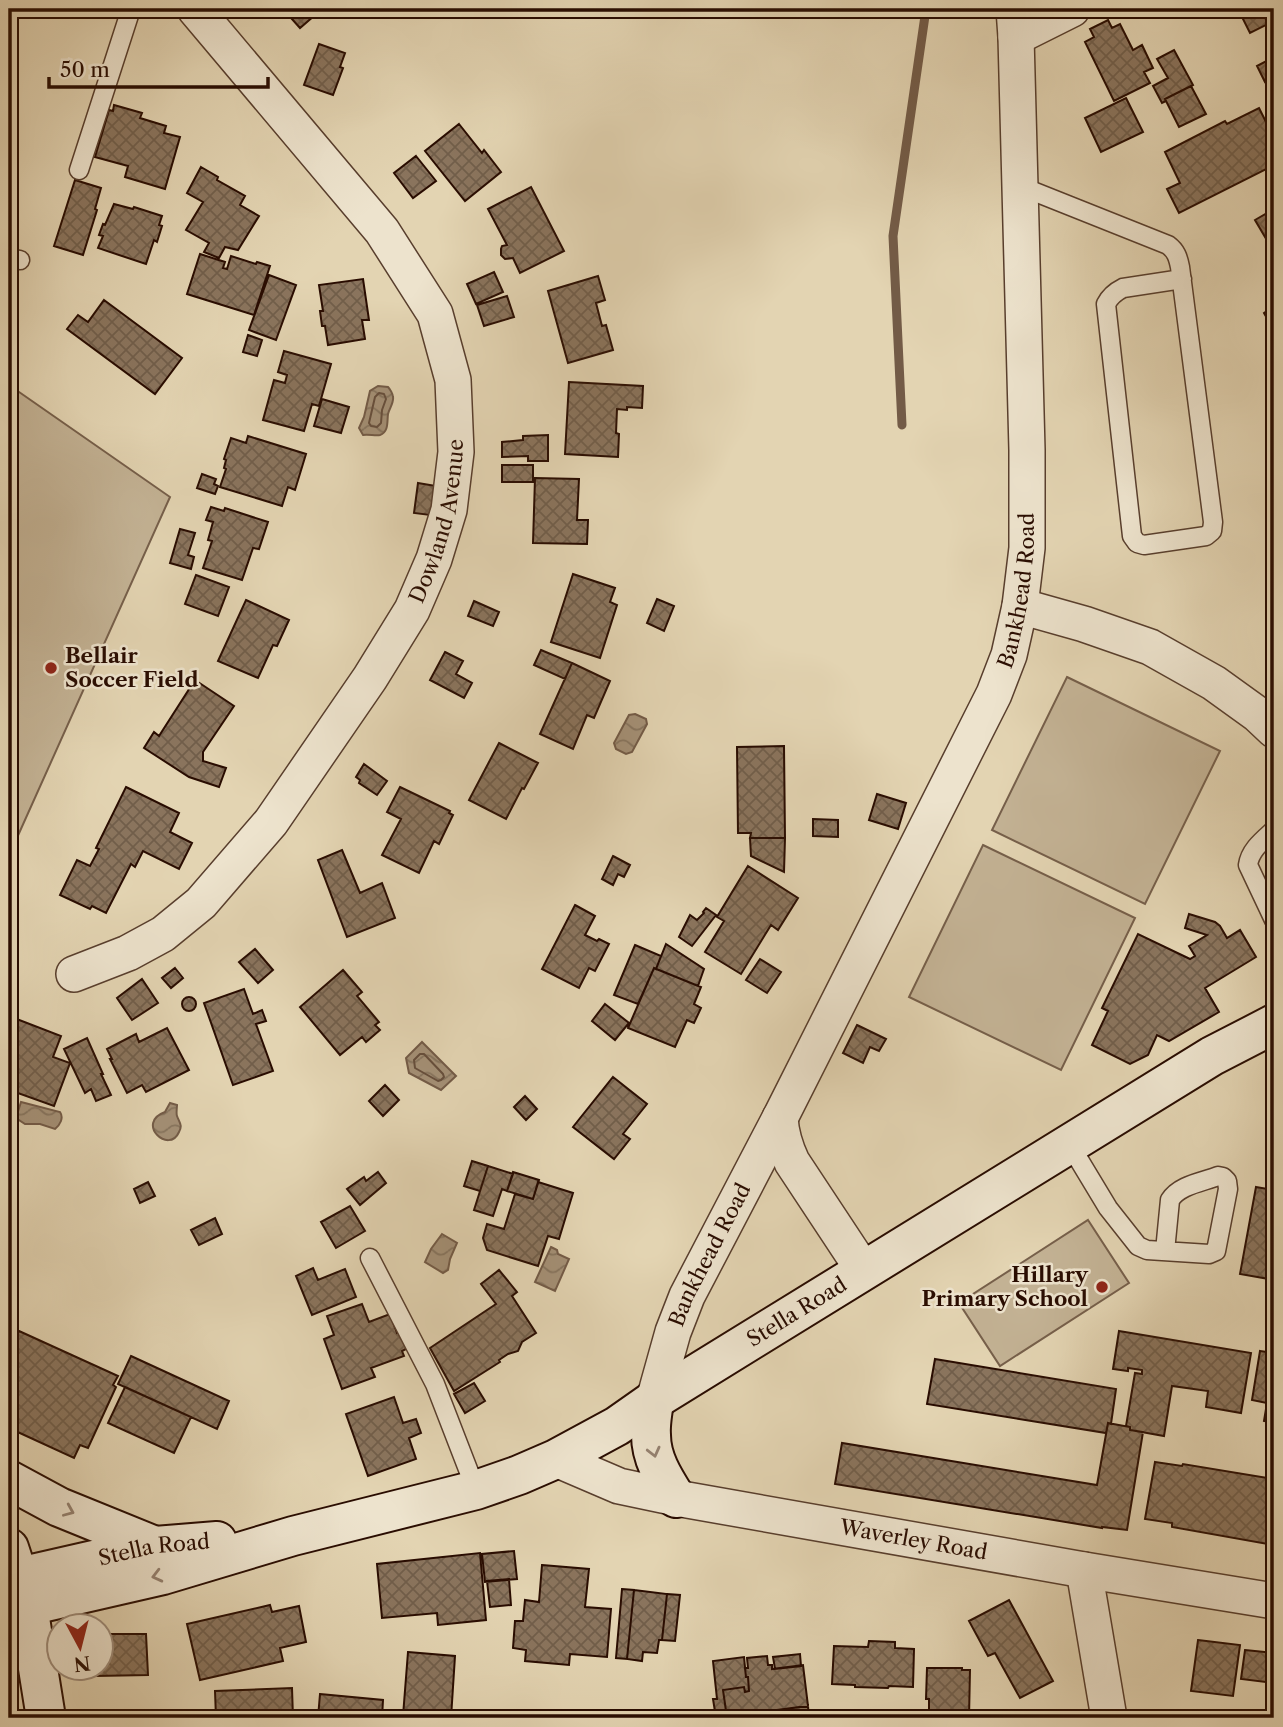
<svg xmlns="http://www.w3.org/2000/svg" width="1283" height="1727" viewBox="0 0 1283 1727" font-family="'Libre Caslon Text',serif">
<defs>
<pattern id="water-waves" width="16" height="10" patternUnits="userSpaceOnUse" patternTransform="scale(1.75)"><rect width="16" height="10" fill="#a49076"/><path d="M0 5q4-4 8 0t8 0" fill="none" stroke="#86745e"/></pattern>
<pattern id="building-cross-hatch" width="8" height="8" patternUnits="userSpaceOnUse" patternTransform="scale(1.75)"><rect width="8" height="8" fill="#8a745d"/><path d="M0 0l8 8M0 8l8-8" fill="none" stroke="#715e4a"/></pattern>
</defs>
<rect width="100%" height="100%" fill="#e3d4b2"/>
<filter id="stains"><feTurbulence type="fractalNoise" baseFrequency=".00286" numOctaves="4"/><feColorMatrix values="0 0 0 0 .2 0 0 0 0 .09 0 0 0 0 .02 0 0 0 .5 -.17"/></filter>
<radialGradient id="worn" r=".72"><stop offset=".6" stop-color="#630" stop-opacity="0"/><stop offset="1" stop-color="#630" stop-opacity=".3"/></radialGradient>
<path fill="#c3b294" stroke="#765f4a" stroke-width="2" d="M9 385 170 497 16 840 9 838Z
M1067 677 1220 751 1145 904 992 830Z
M983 845 1135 918 1061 1070 909 997Z
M1088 1220 1129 1283 1000 1366 959 1303Z"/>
<path fill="url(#water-waves)" stroke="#735b47" stroke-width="2" d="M378 386 388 387C390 389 393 394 393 397 394 403 389 409 388 414 387 421 389 432 380 435 376 436 368 434 363 435L359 428 364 417 370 391Z
M635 714 646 719 647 724 632 752 626 754 616 749 614 743 629 715Z
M422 1042 456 1076 441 1090 409 1073 406 1058Z
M21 1102 60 1112C64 1118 60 1125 55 1129L40 1124H25L16 1118Z
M170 1103 177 1105C177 1107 176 1114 177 1116 179 1122 183 1125 179 1132 169 1155 135 1123 165 1112Z
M442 1234 457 1243 450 1259 448 1270 443 1273 425 1262 431 1249Z
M551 1247 557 1250 558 1254 569 1259 555 1291 535 1282Z"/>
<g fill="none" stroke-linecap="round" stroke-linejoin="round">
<path stroke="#664e3c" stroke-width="2" d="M379 393 384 394 386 399 382 410 381 423 377 427 371 426 369 423 375 397Z
M420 1054H424L443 1074 444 1077 441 1080 438 1081 415 1068 414 1060Z"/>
<path stroke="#735b47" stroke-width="9" d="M902 425 893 236 926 9"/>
</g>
<path fill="url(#building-cross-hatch)" stroke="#290c01" stroke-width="2" d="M283 9H322L300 28Z
M1238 9H1274V21L1250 33Z
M1108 20 1112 28 1120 24 1133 50 1142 45 1153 68 1144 72 1150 83 1114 101 1085 42 1094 37 1090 29Z
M319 44 345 53 340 67 343 68 333 95 304 85Z
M1174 50 1193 85 1165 99 1166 101 1162 103 1153 86 1168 78 1157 59Z
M1274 57V77L1265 82 1257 66Z
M1191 86 1206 114 1179 127 1165 99Z
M1126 98 1143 132 1101 152 1085 118Z
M114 105 142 113 140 118 166 126 164 133 180 137 165 189 125 177 128 166 95 157 109 110 113 111Z
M1259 108 1274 138V165L1179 213 1167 189 1180 183 1165 152 1225 121 1227 124Z
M459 124 482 153 484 150 501 172 465 201 425 151Z
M416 156 436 181 413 198 394 173Z
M201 167 218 177 217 180 245 196 240 205 259 216 238 250 225 247 219 258 204 252 209 243 186 230 203 202 187 193Z
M75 180 101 188 95 209 97 210 83 255 54 246Z
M531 187 564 251 520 273 513 258 505 259 501 255V249L502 246 507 245 488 209Z
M114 204 133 209 134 207 162 216 159 225 162 226 157 242 154 240 146 264 98 248 103 236 99 235 103 224 105 225Z
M1274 209V238L1268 242 1255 220Z
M200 254 225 262 223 268 227 269 231 256 256 264 257 262 270 266 254 315 187 294Z
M494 272 503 292 476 304 467 284Z
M269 275 296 285 276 340 249 330Z
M598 276 605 300 596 303 602 326 606 325 613 350 568 363 548 291Z
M363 279 369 320H362L365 339 328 345 325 326H322L320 311H323L319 285Z
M507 296 514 317 484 326 477 305Z
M104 300 182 358 155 394 67 329 78 315 88 322Z
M1274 306V323L1271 325 1264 313Z
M248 335 262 340 257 356 243 352Z
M284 351 331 364 319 406 312 404 304 431 263 420 274 380 285 383 287 375 278 372Z
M569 382 643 386 642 408 627 407V410L617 409 616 433 619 434 618 457 565 454Z
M322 399 349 407 341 433 314 426Z
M548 435V461H528V456L502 457V442L523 440V436Z
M248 436 306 454 295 490 288 487 282 506 220 487 226 469 224 468 226 460 224 459 231 438 246 443Z
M502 465H533V482H502Z
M202 474 216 479 214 484 218 486 215 494 197 488Z
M535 478 579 479 577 520H588L587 544 533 543Z
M418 483 442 487 438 516 414 513Z
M211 507 224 511 225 508 268 522 259 549 253 548 242 580 203 568 212 541 208 540 213 522 206 520Z
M180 529 195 533 188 555 194 557 191 569 170 563Z
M573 574 615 588 610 602 617 605 600 658 551 642Z
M196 575 229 587 218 616 185 604Z
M657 599 674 606 664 631 647 623Z
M246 600 289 620 277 646 273 645 258 678 218 661Z
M474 601 499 612 493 626 468 616Z
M541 650 572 663 565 679 534 665Z
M445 652 463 661 456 674 472 683 464 698 430 680Z
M572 663 610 681 594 718 587 715 573 749 540 734Z
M195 680 234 706 203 752V761L226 768 219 787 189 777 144 748 154 732 159 736Z
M499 743 538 763 524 789 522 788 506 819 469 800Z
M784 746 785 838H750L751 833H738L737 747Z
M364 764 387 781 377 795 359 783 360 780 356 777Z
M126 787 179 813 170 832 192 843 179 869 143 851 135 867 131 864 106 913 92 906 90 909 60 895 77 860 90 866 99 849 96 848Z
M400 787 450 811 449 813 453 815 439 844 434 841 419 873 382 855 401 819 387 812Z
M877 794 906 803 898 829 869 820Z
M813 819 838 820V837L813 836Z
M750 838H785L784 872 751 856Z
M342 850 360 893 382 883 395 918 347 937 318 860Z
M613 856 630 865 624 877 618 874 613 885 602 879Z
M748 866 798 898 778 930 771 925 741 974 705 952 724 921 717 917Z
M575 905 595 916 585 935 597 941 599 939 609 944 595 971 589 968 579 988 542 969Z
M706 908 716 915 692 946 679 937 690 915 697 920 704 913 703 912Z
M1189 914 1215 922 1220 926 1227 938 1240 930 1256 957 1205 988 1219 1012 1169 1041 1157 1035 1148 1055 1130 1064 1092 1045 1108 1011 1102 1008 1138 934 1190 959 1195 956 1189 946 1207 935 1185 928Z
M666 944 704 969 698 986 656 969Z
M635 945 661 956 656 969 654 968 638 1004 614 995Z
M255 949 273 970 258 983 239 962Z
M760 959 781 972 767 993 746 980Z
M175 968 183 978 171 988 162 978Z
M654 968 701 987 694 1004 701 1008 694 1023 687 1020 675 1047 628 1028Z
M343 970 362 992 357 996 379 1022 375 1025 380 1030 366 1042 362 1037 340 1055 300 1007Z
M142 979 158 1003 132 1020 117 998Z
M244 989 253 1014 262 1010 266 1021 256 1024 273 1071 233 1085 204 1003Z
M182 1004a7 7 0 1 1 14 0a7 7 0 1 1-14 0Z
M605 1004 629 1023 615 1040 592 1021Z
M14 1018 61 1036 53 1057 70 1063 54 1106 18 1093 15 1101 9 1099V1031Z
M857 1025 886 1039 879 1051 870 1047 863 1063 843 1053Z
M167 1028 189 1070 146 1092 142 1085 127 1093 110 1059H112L107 1049 136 1034 139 1042Z
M87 1038 103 1074H101L111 1095 96 1101 91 1089 85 1093 64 1049Z
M613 1077 647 1104 623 1134 630 1139 614 1159 573 1127Z
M385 1085 399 1100 383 1116 369 1101Z
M525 1096 537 1109 526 1120 514 1107Z
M472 1161 488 1166 480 1191 464 1186Z
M488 1166 513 1174 507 1191 502 1189 493 1216 474 1210Z
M378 1172 386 1183 360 1205 347 1189 364 1177 366 1181Z
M513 1172 539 1180 533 1199 507 1191Z
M148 1182 155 1196 140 1203 134 1189Z
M538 1182 573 1193 559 1239 548 1236 538 1266 487 1250 483 1238 487 1224 504 1229 515 1194 533 1199Z
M1256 1187 1274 1190V1249L1269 1279 1240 1274Z
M350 1206 365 1231 336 1248 321 1222Z
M215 1218 222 1234 199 1245 191 1230Z
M313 1268 318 1280 345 1269 356 1297 312 1315 296 1276Z
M499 1270 517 1292 512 1296 536 1333 522 1342 518 1351 508 1354 499 1360 500 1362 454 1391 430 1348 496 1304 481 1284Z
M362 1304 369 1322 390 1314 397 1333 402 1331 408 1348 402 1351 404 1356 371 1368 375 1377 342 1389 324 1339 334 1335 327 1316Z
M19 1331 118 1376 113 1385 116 1387 88 1448 80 1445 74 1458 9 1428V1353Z
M1119 1331 1251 1353 1241 1413 1206 1407 1208 1391 1172 1386 1164 1436 1130 1430V1427L1126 1426 1135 1373 1142 1374V1370L1128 1368V1371L1113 1369Z
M1260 1351 1274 1353V1423L1264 1421 1267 1403 1252 1400Z
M131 1356 229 1401 217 1429 118 1384Z
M935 1359 1116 1389 1111 1424 1108 1423 1106 1433 927 1404Z
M474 1383 485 1401 465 1413 454 1394Z
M125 1387 191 1417 174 1453 108 1423Z
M394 1397 403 1423 416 1419 421 1433 409 1438 416 1459 368 1476 346 1414Z
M1108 1423 1130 1427V1430L1143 1432 1127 1530 1102 1527V1528L835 1484 842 1443 1097 1485Z
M1155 1462 1182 1466 1183 1464 1274 1479V1545L1172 1527V1523L1145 1519Z
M514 1551 517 1579 485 1582 482 1554Z
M480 1553 486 1620 438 1625 437 1613 382 1618 377 1564Z
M542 1565 589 1569 585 1607 611 1609 607 1657 570 1654 569 1665 525 1661 526 1650 513 1648 515 1621H523L525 1600 539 1602Z
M509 1579 511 1605 490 1607 487 1581Z
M622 1589 634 1590 627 1659 616 1658Z
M634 1590 667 1594 662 1640H659L657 1653 643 1652 642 1661 627 1659Z
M667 1594 680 1595 675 1641 662 1640Z
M1009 1600 1053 1681 1020 1698 995 1653 988 1656 969 1621Z
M270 1605 272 1612 299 1606 306 1642 280 1648 283 1661 200 1680 187 1624Z
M102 1634H146L148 1675 96 1676 95 1668H102Z
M1198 1640 1240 1645 1233 1696 1191 1691Z
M869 1641 895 1642V1648L914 1649 913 1687 889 1686 888 1688 855 1687V1685L832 1684 834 1646 868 1647Z
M1245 1650 1274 1653V1683L1241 1679Z
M408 1652 455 1656 451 1718 403 1716Z
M800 1654 801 1666 775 1669 773 1657Z
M767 1656 768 1665H772V1669L803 1665 808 1706 770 1711 771 1718H727L723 1690 744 1687 745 1692 749 1691 748 1677H746L745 1668H748L747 1658Z
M744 1657 746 1677H748L749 1691 745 1692 744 1687 723 1690 727 1718H716L713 1699H717L713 1661Z
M927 1668H962V1670H970L969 1718H929V1699H926Z
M292 1688 293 1718H216L215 1691Z
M320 1694 383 1700 382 1718H318Z
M808 1706 809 1718H792L791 1713 770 1716V1711Z"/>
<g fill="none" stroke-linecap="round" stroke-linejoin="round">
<defs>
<path id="lane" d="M79 170 131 9
M1020 186 1168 245C1176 251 1178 257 1180 267L1213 522 1212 531 1206 536 1144 545 1137 543 1132 536 1106 304C1110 296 1115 292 1123 288L1182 279
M9 258 20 260
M1274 830C1263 840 1250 850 1248 865L1274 920
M1070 1145 1108 1208 1138 1246 1147 1250 1209 1254 1216 1251 1228 1189 1227 1181 1223 1177 1218 1176C1203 1182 1179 1185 1170 1200L1165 1251
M370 1258 435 1384 476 1490"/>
<g id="street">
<path d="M1016 37 1072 9"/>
<path d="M1020 606 1084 624 1150 647 1214 683 1257 714 1274 730"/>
<path id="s1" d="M74 974 128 953 163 934 201 903 271 822 370 678 412 610 434 559 449 510 456 452 453 380 435 314 382 231 195 9"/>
<path d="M780 1118C781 1135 785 1147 792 1162L864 1271"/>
<path id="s2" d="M654 1400 673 1332 687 1296 780 1118 994 694 1009 655 1020 606 1027 548V450L1016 37 1014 9"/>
<path id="s3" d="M556 1459 619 1486 676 1498 1084 1570 1274 1601"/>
<path d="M1084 1570 1109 1718"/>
</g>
<g id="secondary">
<path d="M654 1400C653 1411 650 1423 651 1435 651 1459 664 1479 676 1498"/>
<path d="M9 1480 59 1507 155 1546"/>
<path d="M9 1548 28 1606 46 1718"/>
<path id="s4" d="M19 1577 155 1546 217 1541"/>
<path id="s5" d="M28 1606 163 1575 293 1536 476 1490 519 1475 556 1459 617 1426 654 1400 1212 1056 1274 1024"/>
</g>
</defs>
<use href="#lane" stroke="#583e2d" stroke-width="21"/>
<use href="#street" stroke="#583e2d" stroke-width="38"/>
<use href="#secondary" stroke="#290c01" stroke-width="42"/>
<use href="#lane" stroke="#ede3cd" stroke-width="18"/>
<use href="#street" stroke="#ede3cd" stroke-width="35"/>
<use href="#secondary" stroke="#ede3cd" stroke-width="38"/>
</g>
<defs><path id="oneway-chevron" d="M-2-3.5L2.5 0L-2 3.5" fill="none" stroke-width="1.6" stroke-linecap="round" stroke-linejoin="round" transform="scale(1.75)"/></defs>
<g stroke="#958271">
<use href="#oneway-chevron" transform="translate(654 1452) rotate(76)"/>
<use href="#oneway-chevron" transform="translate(69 1511) rotate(23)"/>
<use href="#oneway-chevron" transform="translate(157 1576) rotate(166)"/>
</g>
<g fill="#8f2418" stroke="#ede3cd" stroke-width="2.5">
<circle cx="51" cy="668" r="7"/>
<circle cx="1102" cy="1287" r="7"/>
</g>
<g text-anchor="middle" stroke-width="5" stroke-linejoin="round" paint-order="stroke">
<g font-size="21" fill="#290c01" stroke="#ede3cd">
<text dy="7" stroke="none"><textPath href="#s1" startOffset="602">Dowland Avenue</textPath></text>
<text dy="7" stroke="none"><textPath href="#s2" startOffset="892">Bankhead Road</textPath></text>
<text dy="7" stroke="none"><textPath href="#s2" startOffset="156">Bankhead Road</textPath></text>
<text dy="7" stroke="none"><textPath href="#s5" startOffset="831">Stella Road</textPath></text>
<text dy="7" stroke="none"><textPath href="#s3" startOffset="368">Waverley Road</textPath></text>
<text dy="7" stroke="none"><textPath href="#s4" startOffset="138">Stella Road</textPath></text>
</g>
<g font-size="21" font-weight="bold" fill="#290c01" stroke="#ede3cd" text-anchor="start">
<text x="65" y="663">Bellair<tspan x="65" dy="24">Soccer Field</tspan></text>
<text x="1088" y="1282" text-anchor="end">Hillary<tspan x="1088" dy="24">Primary School</tspan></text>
</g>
</g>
<rect width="1283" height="1727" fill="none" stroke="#e3d4b2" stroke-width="35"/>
<rect x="10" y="10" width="1262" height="1706" fill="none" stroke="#290c01" stroke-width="3.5"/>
<rect x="18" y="18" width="1248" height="1692" fill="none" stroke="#290c01" stroke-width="2"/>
<g transform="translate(80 1647) rotate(173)"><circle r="33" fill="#ede3cd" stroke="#9f8d7b" stroke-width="2"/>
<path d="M0-5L12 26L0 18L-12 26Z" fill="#8f2418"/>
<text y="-10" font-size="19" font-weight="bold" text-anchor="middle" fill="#290c01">N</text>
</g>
<path d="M49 77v10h219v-10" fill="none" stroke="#290c01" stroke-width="3.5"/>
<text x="60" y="77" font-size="21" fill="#290c01" stroke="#ede3cd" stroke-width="5" paint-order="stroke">50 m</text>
<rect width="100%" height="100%" filter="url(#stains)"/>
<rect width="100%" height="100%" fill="url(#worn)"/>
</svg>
